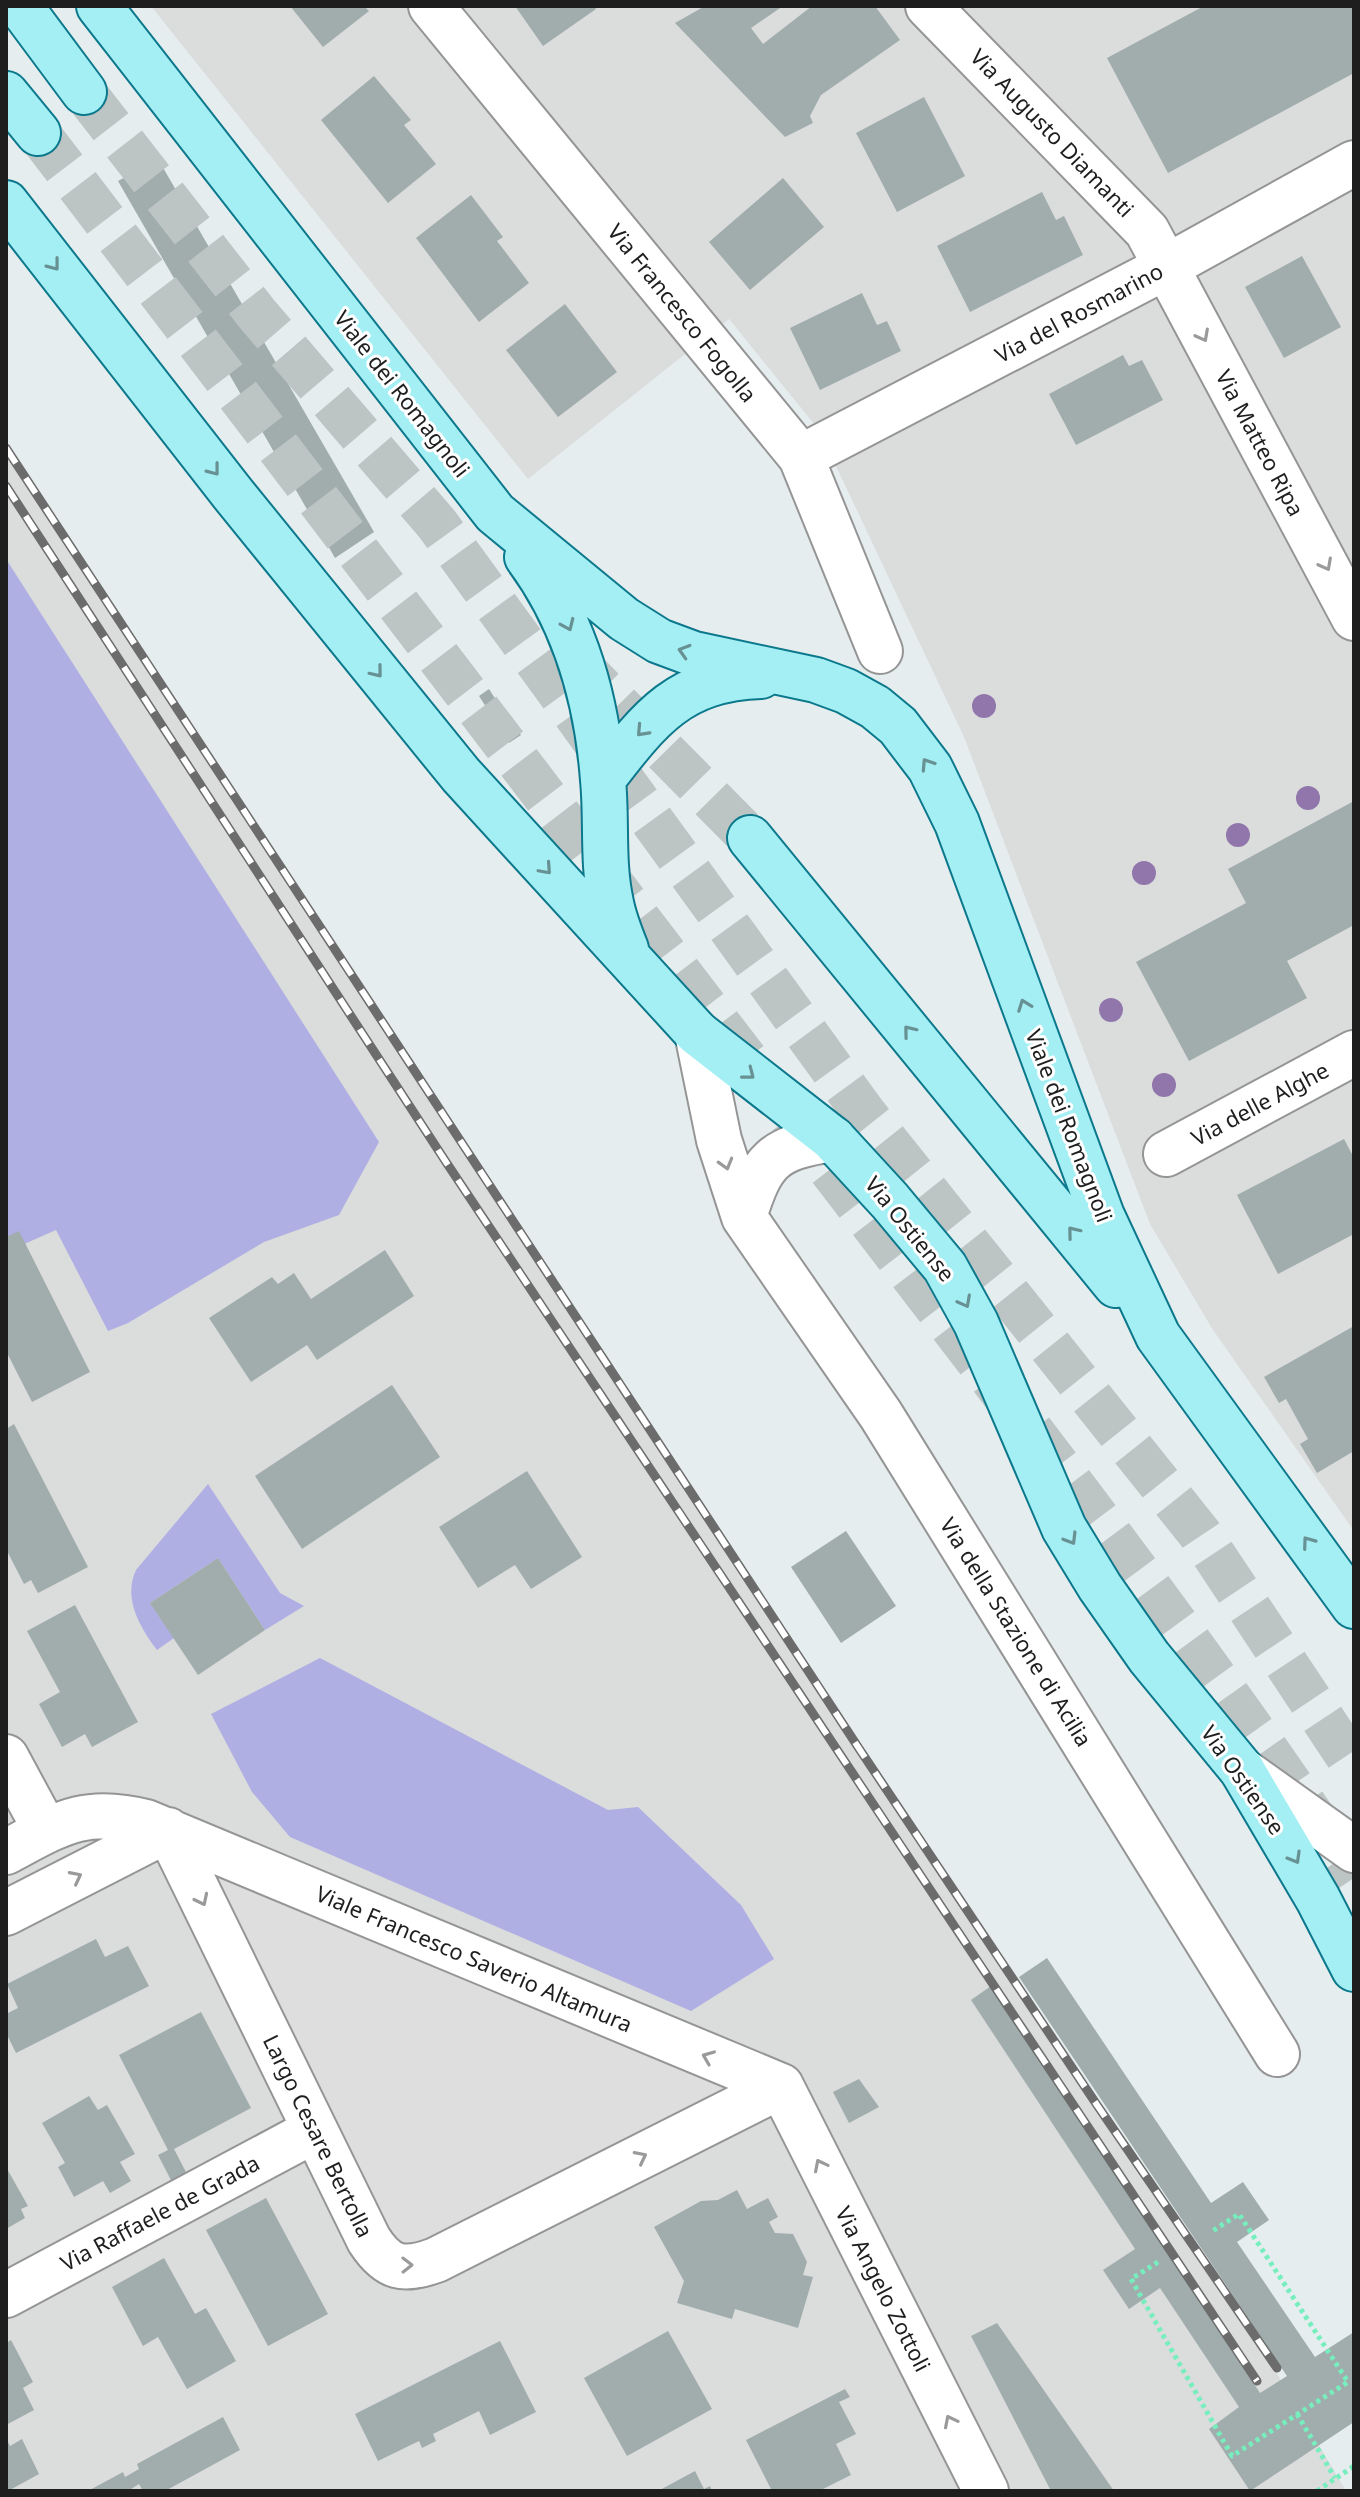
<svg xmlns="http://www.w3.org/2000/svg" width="1360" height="2497" viewBox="0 0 1360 2497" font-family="'Noto Sans',sans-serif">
<rect width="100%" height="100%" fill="#e5edee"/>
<path fill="#dbdcdc" d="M151 6H1354V1531L1213 1330 1150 1224 964 737 819 430 729 319 528 479Z
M6 447 860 1750 1252 2331 1346 2491H6Z"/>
<path fill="#afafe4" d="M6 559 379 1142 339 1215 264 1242 128 1323 108 1331 56 1230 6 1252Z
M208 1484 280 1593 304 1606 265 1630 218 1558 150 1603 174 1638 157 1650C139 1626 123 1598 136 1570Z
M320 1658 608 1810 638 1807 741 1905 774 1959 691 2011 290 1837 252 1792 211 1714Z"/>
<path fill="#dedede" d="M168 1830 781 2086 409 2267Z"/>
<path fill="#a1adac" d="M290 6H364L369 11 323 47Z
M515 6H594L596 9 543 46Z
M705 6H783L751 28 763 44 812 6H875L900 40 821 95 810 116 813 123 785 137 675 23Z
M1204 6H1354V73L1168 173 1107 58Z
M374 76 411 120 404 125 436 164 388 203 321 120Z
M924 97 965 176 897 212 856 133Z
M158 159 374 532 335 558 118 181Z
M783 178 824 227 750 290 709 242Z
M1042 192 1056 220 1064 216 1083 255 970 312 937 246Z
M471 195 503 237 497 241 529 283 479 322 416 238Z
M1302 256 1341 327 1284 358 1245 287Z
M862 293 877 325 887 321 901 351 820 390 790 328Z
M565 304 617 372 558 417 506 350Z
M1123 355 1129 366 1142 360 1163 400 1076 445 1049 394Z
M489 689 498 703 488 710 479 696Z
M501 706 521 735 509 743 489 715Z
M1354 801V925L1287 961 1307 998 1189 1061 1136 962 1246 903 1228 869Z
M1344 1139 1354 1158V1234L1278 1274 1237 1195Z
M19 1231 90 1372 32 1402 6 1351V1237Z
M385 1250 414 1296 317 1360 307 1345 251 1382 209 1318 272 1277 278 1284 294 1273 311 1299Z
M1354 1326V1451L1317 1473 1300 1444 1308 1439 1286 1399 1279 1403 1264 1377Z
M392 1385 440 1457 302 1549 255 1476Z
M14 1424 88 1567 38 1593 31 1580 24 1584 6 1549V1429Z
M527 1471 582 1557 531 1589 515 1565 478 1588 439 1527Z
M846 1531 896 1606 841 1643 791 1567Z
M218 1558 265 1630 198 1675 150 1603Z
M75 1605 138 1722 92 1747 85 1734 62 1747 39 1704 60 1692 27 1631Z
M96 1939 105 1957 128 1946 149 1986 16 2053 6 2033V2014L18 2008 7 1984Z
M1047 1958 1211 2203 1243 2182 1269 2220 1237 2242 1315 2357 1354 2332V2422L1250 2491 1209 2429 1239 2407 1160 2288 1129 2309 1103 2270 1135 2249 971 2000 991 1986 1260 2393 1287 2376 1019 1977Z
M201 2012 251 2108 174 2149 188 2176 173 2184 158 2155 168 2150 119 2055Z
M859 2079 879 2107 849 2123 833 2092Z
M89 2096 98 2110 107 2105 135 2154 120 2162 131 2181 110 2193 103 2181 74 2197 58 2167 65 2163 42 2123Z
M6 2167 28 2206 21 2209 25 2218 6 2229Z
M737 2190 747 2209 768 2198 778 2217 769 2222 775 2233 793 2234 807 2262 803 2275 813 2277 798 2328 735 2309 732 2319 677 2303 684 2281 654 2227 701 2201 718 2200Z
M266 2198 328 2314 268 2346 206 2230Z
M164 2258 195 2314 206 2308 236 2361 187 2389 158 2337 143 2346 112 2287Z
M997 2323 1114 2491H1051L971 2336Z
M668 2331 712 2409 627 2456 584 2378Z
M11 2340 33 2382 23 2388 34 2410 6 2425V2343Z
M500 2341 536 2412 490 2435 479 2411 433 2434 436 2441 422 2448 419 2441 378 2461 355 2414Z
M845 2389 850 2397 839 2402 856 2434 836 2444 851 2475 819 2491H772L746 2440Z
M223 2417 240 2450 165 2491H143L139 2484 131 2489 132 2491H88L123 2472 125 2477 139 2469 137 2464Z
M6 2438 10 2446 22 2439 39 2474 8 2491Z
M695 2471 704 2489 710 2486 712 2491H658Z"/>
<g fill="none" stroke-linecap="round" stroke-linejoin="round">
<path stroke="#bdc4c4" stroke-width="44" stroke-dasharray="44 22" stroke-linecap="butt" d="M84 92 257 314 437 524 864 1113 1200 1534 1354 1766
M38 133 751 1066
M572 658 750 838
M790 1117C982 1368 1180 1615 1354 1878"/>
<defs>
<path id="minor" d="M431 6 801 457 880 651
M928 6 1147 231 1354 618
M801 457 1166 267 1354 163
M697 1033 719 1140 744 1217C762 1160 772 1148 833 1139
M1166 1154 1354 1053
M744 1217 881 1415 1277 2054
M6 1757 46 1831
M1242 1770 1354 1850
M168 1830 369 2240C388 2269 403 2272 436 2260L781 2086
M6 1852C59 1824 84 1806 146 1822L781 2086
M6 1913 168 1830
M781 2086 986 2491
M6 2295 315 2130"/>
<path id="major" d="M20 6 84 92
M99 6 495 513 624 619 659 641 694 654 816 680 846 691 875 707 898 726 930 768 957 823 1102 1216 1158 1336 1354 1606
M6 94 38 133
M6 203 233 494 461 775 697 1033 833 1139 890 1201 945 1267 976 1323 1064 1528 1100 1587 1149 1657 1242 1770 1318 1899 1354 1969
M527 557C575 622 597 700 603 780 607 821 602 863 611 903 614 919 620 934 626 949
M603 779C650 718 679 679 761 676
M750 838 1116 1285"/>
</defs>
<use href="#minor" stroke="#959595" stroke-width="48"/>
<use href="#major" stroke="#0c788c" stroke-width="48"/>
<path stroke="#76eebe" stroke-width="5" stroke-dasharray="4 4" stroke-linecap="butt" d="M1158 2262 1131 2279 1232 2456 1348 2382 1239 2214 1211 2232
M1297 2414 1335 2478
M1317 2491 1354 2466"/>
<use href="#minor" stroke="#fff" stroke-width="44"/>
<use href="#major" stroke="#a4eff4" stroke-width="44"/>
<defs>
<path id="rail" d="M6 448 860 1750 1097 2105 1277 2368
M6 486 446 1162 1257 2381"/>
</defs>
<use href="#rail" stroke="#6c6c6c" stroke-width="9"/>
<use href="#rail" stroke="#fff" stroke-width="6" stroke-dasharray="18" stroke-linecap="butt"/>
</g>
<g fill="#9076ab">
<circle cx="984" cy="706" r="12"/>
<circle cx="1308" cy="798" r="12"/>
<circle cx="1238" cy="835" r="12"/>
<circle cx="1144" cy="873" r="12"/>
<circle cx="1111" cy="1010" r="12"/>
<circle cx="1164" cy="1085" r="12"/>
</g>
<defs><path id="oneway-chevron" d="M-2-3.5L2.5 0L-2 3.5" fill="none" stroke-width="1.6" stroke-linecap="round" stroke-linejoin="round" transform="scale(2)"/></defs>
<g stroke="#689194">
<use href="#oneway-chevron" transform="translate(54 265) rotate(52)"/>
<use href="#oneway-chevron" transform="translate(214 470) rotate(52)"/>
<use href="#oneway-chevron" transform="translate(568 625) rotate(66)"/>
<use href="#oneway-chevron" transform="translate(684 651) rotate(-163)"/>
<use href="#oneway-chevron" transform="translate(377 672) rotate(51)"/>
<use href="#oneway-chevron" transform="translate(642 731) rotate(133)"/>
<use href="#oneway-chevron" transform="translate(927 764) rotate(-123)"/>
<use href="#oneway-chevron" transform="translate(546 869) rotate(48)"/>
<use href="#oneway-chevron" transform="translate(1024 1005) rotate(-110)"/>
<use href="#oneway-chevron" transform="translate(909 1031) rotate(-129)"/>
<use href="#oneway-chevron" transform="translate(749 1074) rotate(38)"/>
<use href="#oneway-chevron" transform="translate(1073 1232) rotate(-129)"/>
<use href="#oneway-chevron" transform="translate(965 1302) rotate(62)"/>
<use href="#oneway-chevron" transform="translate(1071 1539) rotate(59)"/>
<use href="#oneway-chevron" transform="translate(1308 1542) rotate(-126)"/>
<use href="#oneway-chevron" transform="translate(1295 1858) rotate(60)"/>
</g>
<g stroke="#9a9a9a">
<use href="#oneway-chevron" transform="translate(1203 336) rotate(62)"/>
<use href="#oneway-chevron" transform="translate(1326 565) rotate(62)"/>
<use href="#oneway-chevron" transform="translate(726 1164) rotate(74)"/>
<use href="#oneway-chevron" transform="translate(76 1877) rotate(-27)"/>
<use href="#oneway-chevron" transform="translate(202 1900) rotate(64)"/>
<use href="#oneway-chevron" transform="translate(708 2057) rotate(-158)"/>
<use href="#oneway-chevron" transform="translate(641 2157) rotate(-27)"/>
<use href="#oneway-chevron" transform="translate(820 2165) rotate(-117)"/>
<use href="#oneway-chevron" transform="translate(407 2265) rotate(-1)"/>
<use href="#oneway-chevron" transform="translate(950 2421) rotate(-117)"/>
</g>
<g text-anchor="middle" stroke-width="6" stroke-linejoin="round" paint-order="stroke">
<g font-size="22" fill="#1e1e1e" stroke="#fff">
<text transform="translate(1052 133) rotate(46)" y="8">Via Augusto Diamanti</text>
<text transform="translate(682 313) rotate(51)" y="8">Via Francesco Fogolla</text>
<text transform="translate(1079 313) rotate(-28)" y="8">Via del Rosmarino</text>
<text transform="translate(402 394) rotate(52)" y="8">Viale dei Romagnoli</text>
<text transform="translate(1260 443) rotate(62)" y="8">Via Matteo Ripa</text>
<text transform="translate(1260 1104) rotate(-28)" y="8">Via delle Alghe</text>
<text transform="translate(1069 1126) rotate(69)" y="8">Viale dei Romagnoli</text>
<text transform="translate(910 1229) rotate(51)" y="8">Via Ostiense</text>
<text transform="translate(1016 1632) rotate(58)" y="8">Via della Stazione di Acilia</text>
<text transform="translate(1243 1780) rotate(55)" y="8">Via Ostiense</text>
<text transform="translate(474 1959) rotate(23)" y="8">Viale Francesco Saverio Altamura</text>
<text transform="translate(318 2136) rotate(64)" y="8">Largo Cesare Bertolla</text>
<text transform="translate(160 2213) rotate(-28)" y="8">Via Raffaele de Grada</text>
<text transform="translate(883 2289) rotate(63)" y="8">Via Angelo Zottoli</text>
</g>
</g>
<rect width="1360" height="2497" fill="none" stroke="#1e1e1e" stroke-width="16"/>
</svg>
